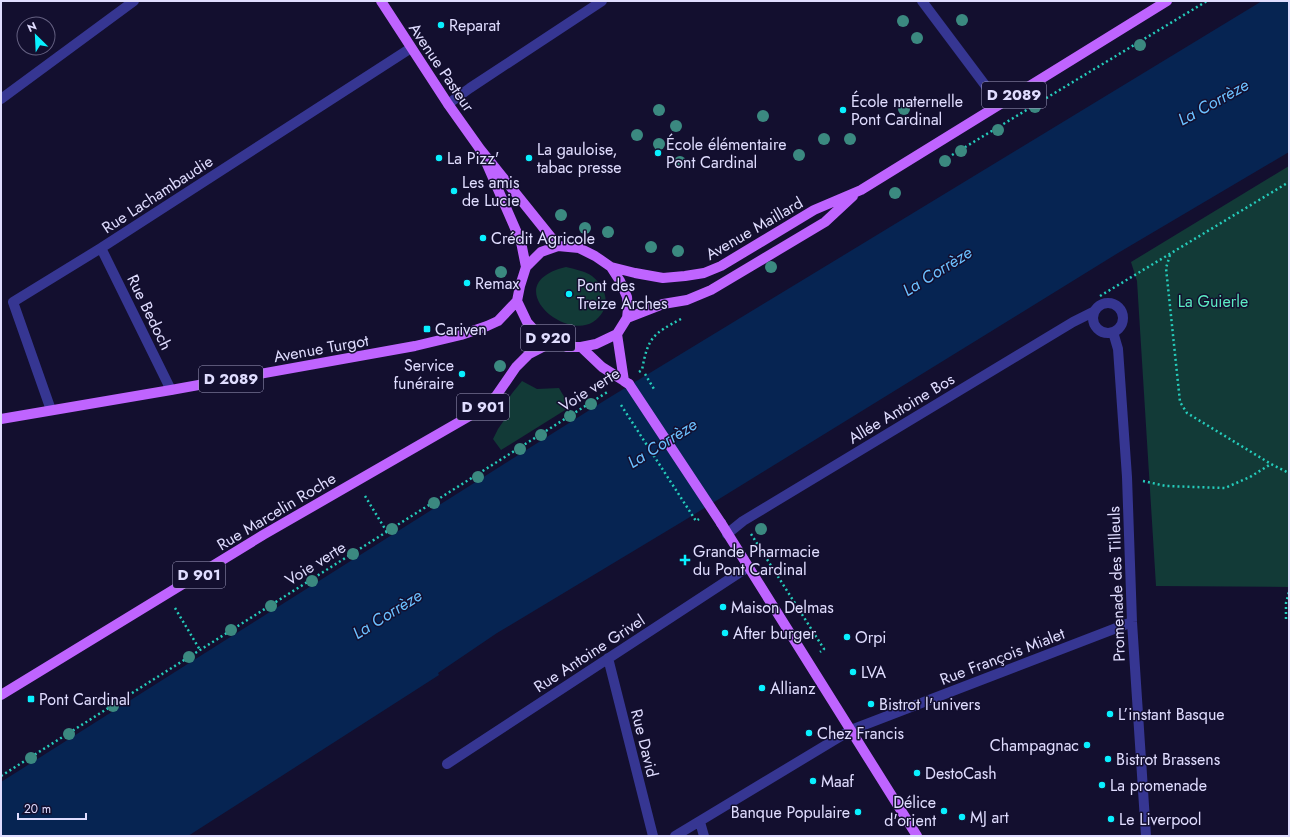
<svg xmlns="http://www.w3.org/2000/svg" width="1290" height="837" viewBox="0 0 1290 837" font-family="Jost,sans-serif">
<rect width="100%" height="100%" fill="#130f2f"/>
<path fill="#123a37" d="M1289 166V587L1156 586 1137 281 1131 262Z
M566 267C574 269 585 271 592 276 608 289 612 309 593 322 563 341 498 283 566 267Z
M522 381 537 389 559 388 570 407 501 450 493 439 498 429 507 416C504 399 512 394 522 381Z"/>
<path fill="#062452" d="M1262 1H1289V152L1118 253 685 520 497 633 438 673 439 675 188 836H1V782L607 399Z"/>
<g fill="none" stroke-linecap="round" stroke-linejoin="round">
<path stroke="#25ccbb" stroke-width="2.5" stroke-dasharray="2 3" stroke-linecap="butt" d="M952 155 1207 1
M1170 255 1166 268 1180 402 1187 413 1271 464 1289 473
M1100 296 1289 182
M639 372 642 370C648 337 653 334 681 319
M645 374 654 389
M621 405 696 521 699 519
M1143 481 1166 486 1225 488 1250 477 1271 464
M365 496 387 532
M751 534 824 649 820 652
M175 608 200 650
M1286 619V603L1289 592
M1 776 609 391"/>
<path stroke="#363692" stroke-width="10" d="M922 1 985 85 998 105
M1 99 134 1
M448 104 470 88 602 1
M101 248 171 390
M1093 318a15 15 0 1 1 30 0a15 15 0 1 1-30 0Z
M1113 332 1118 349 1127 477 1132 622 1146 836
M51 410 13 302 101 248 411 48
M727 534 743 521 1073 322 1093 312
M608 658 653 836
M447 764 748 567
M700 822 704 836
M675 836 851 730 1132 622"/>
<path stroke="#bf64ff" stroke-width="10" d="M381 1 448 104 480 149 558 246
M486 162 521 242 526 267
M558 246 579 248 595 256 611 267 620 281 627 297 628 309 627 318 617 334 596 344 581 347H567L536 332 527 322 517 301 520 286 526 267 541 252Z
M611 267 635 273 663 278 685 276 704 273 721 266 814 210 861 190 1167 1
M627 318 663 304 687 300 711 290 825 222 853 196
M617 334 624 381 627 383
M581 347 602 367 629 384
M1 419 171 390 415 346 461 335 487 326 498 321 517 301
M721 523 917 836
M1 695 263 535 480 410 496 396 516 367 529 354 554 341"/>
<path stroke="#bf64ff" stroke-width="10" d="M629 384 721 523"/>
</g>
<g fill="#3b8980">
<circle cx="962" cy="20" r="6"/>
<circle cx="903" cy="21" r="6"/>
<circle cx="917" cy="38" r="6"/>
<circle cx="1140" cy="45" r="6"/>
<circle cx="1035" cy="107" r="6"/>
<circle cx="904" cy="109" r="6"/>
<circle cx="659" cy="110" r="6"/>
<circle cx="763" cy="116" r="6"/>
<circle cx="676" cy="126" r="6"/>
<circle cx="998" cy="130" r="6"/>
<circle cx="637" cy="135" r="6"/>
<circle cx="824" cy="139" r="6"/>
<circle cx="850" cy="139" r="6"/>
<circle cx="659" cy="144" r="6"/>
<circle cx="961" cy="151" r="6"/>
<circle cx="799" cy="155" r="6"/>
<circle cx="945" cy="161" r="6"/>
<circle cx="680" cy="162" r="6"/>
<circle cx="895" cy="193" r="6"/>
<circle cx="561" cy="215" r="6"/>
<circle cx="585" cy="228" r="6"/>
<circle cx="608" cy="232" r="6"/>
<circle cx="651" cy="247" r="6"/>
<circle cx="678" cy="251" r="6"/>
<circle cx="771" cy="267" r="6"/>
<circle cx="501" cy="272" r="6"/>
<circle cx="500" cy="366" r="6"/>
<circle cx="591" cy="404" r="6"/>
<circle cx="570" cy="416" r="6"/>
<circle cx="541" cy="435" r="6"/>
<circle cx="520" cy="449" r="6"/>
<circle cx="478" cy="477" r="6"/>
<circle cx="434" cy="503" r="6"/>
<circle cx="392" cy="529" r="6"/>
<circle cx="761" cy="529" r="6"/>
<circle cx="353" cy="554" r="6"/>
<circle cx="312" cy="581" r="6"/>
<circle cx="271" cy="606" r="6"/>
<circle cx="231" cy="630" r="6"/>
<circle cx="189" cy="657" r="6"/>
<circle cx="113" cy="706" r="6"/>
<circle cx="69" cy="734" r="6"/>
<circle cx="31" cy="758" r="6"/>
</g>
<g fill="#09f0ff" stroke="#130f2f" stroke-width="1.5">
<circle cx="441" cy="25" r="4"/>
<circle cx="843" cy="110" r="4"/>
<circle cx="658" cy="153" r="4"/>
<circle cx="439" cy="158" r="4"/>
<circle cx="529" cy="158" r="4"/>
<circle cx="454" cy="191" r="4"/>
<circle cx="483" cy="238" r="4"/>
<circle cx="467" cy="283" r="4"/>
<circle cx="569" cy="294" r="4"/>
<rect x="423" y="325" width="8" height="8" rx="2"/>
<circle cx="462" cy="374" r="4"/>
<path d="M683 554h4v4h4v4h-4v4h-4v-4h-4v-4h4z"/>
<circle cx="723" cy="607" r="4"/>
<circle cx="725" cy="633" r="4"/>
<circle cx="847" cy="637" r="4"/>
<circle cx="853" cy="672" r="4"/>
<circle cx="762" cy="688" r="4"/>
<rect x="27" y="695" width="8" height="8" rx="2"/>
<circle cx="871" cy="704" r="4"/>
<circle cx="1110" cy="714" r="4"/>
<circle cx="809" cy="733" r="4"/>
<circle cx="1087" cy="745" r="4"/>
<circle cx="1108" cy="759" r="4"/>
<circle cx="917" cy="773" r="4"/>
<circle cx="813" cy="781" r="4"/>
<circle cx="1102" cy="785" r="4"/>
<circle cx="944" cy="811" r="4"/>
<circle cx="858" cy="812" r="4"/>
<circle cx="962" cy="817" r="4"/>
<circle cx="1111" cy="819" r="4"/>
</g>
<g text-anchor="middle" stroke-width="3" stroke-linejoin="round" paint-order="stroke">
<g fill="#130f2f" stroke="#a29fc1" stroke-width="1">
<rect x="982" y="82" width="64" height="26" rx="3"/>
<rect x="521" y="325" width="54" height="26" rx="3"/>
<rect x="199" y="366" width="64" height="26" rx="3"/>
<rect x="457" y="394" width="52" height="26" rx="3"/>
<rect x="173" y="562" width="52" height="26" rx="3"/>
</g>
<g font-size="15" font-weight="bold" fill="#e0ddff">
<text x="1014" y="100">D 2089</text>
<text x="548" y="343">D 920</text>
<text x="231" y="384">D 2089</text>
<text x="483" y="412">D 901</text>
<text x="199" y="580">D 901</text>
</g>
<g font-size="16" fill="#e0ddff" stroke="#130f2f" text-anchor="start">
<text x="449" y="31">Reparat</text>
<text x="851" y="107">École maternelle<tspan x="851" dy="18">Pont Cardinal</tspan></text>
<text x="666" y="150">École élémentaire<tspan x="666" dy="18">Pont Cardinal</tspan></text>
<text x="537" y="155">La gauloise,<tspan x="537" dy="18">tabac presse</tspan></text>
<text x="447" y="164">La Pizz'</text>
<text x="462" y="188">Les amis<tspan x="462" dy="18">de Lucie</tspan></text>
<text x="491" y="244">Crédit Agricole</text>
<text x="475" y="289">Remax</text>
<text x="577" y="291">Pont des<tspan x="577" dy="18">Treize Arches</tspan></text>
<text x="435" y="335">Cariven</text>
<text x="454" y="371" text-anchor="end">Service<tspan x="454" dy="18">funéraire</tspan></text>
<text x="693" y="557">Grande Pharmacie<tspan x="693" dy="18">du Pont Cardinal</tspan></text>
<text x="731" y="613">Maison Delmas</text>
<text x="733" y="639">After burger</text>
<text x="855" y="643">Orpi</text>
<text x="861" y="678">LVA</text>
<text x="770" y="694">Allianz</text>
<text x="39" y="705">Pont Cardinal</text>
<text x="879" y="710">Bistrot l'univers</text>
<text x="1118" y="720">L’instant Basque</text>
<text x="817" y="739">Chez Francis</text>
<text x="1079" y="751" text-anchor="end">Champagnac</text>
<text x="1116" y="765">Bistrot Brassens</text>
<text x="925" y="779">DestoCash</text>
<text x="821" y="787">Maaf</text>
<text x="1110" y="791">La promenade</text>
<text x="936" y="808" text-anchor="end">Délice<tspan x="936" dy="18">d'orient</tspan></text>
<text x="850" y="818" text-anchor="end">Banque Populaire</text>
<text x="970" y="823">MJ art</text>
<text x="1119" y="825">Le Liverpool</text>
</g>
<g font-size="16" fill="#e0ddff" stroke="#130f2f">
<text transform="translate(442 67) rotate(56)" y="6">Avenue Pasteur</text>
<text transform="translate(157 194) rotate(-33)" y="6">Rue Lachambaudie</text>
<text transform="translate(754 228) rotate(-30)" y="6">Avenue Maillard</text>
<text transform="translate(150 312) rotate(64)" y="6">Rue Bedoch</text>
<text transform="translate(321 348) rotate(-10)" y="6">Avenue Turgot</text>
<text transform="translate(589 389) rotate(-32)" y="6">Voie verte</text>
<text transform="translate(901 408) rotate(-31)" y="6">Allée Antoine Bos</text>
<text transform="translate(276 511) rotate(-31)" y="6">Rue Marcelin Roche</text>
<text transform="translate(315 563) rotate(-32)" y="6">Voie verte</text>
<text transform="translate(1116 584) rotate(-92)" y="6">Promenade des Tilleuls</text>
<text transform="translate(589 653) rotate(-33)" y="6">Rue Antoine Grivel</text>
<text transform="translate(1002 656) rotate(-21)" y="6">Rue François Mialet</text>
<text transform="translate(645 743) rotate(76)" y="6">Rue David</text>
</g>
<g font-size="16" fill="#5cecc3" stroke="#130f2f">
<text x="1213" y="307">La Guierle</text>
</g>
<g font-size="17" font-style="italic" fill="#6bc0ff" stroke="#130f2f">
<text transform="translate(1213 102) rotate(-29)" y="6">La Corrèze</text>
<text transform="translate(937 271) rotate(-32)" y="6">La Corrèze</text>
<text transform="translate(662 443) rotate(-32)" y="6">La Corrèze</text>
<text transform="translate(387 614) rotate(-32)" y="6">La Corrèze</text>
</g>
</g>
<rect width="1290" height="837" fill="none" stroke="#e0ddff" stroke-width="4"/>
<g transform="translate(36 36) rotate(336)"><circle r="19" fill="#130f2f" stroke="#656182"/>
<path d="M0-3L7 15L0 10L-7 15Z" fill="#09f0ff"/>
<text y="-6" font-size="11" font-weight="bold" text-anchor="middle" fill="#e0ddff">N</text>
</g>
<path d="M18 813v6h68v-6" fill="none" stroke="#e0ddff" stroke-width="2"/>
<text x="24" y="813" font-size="12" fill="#e0ddff" stroke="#130f2f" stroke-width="3" paint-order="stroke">20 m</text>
</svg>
